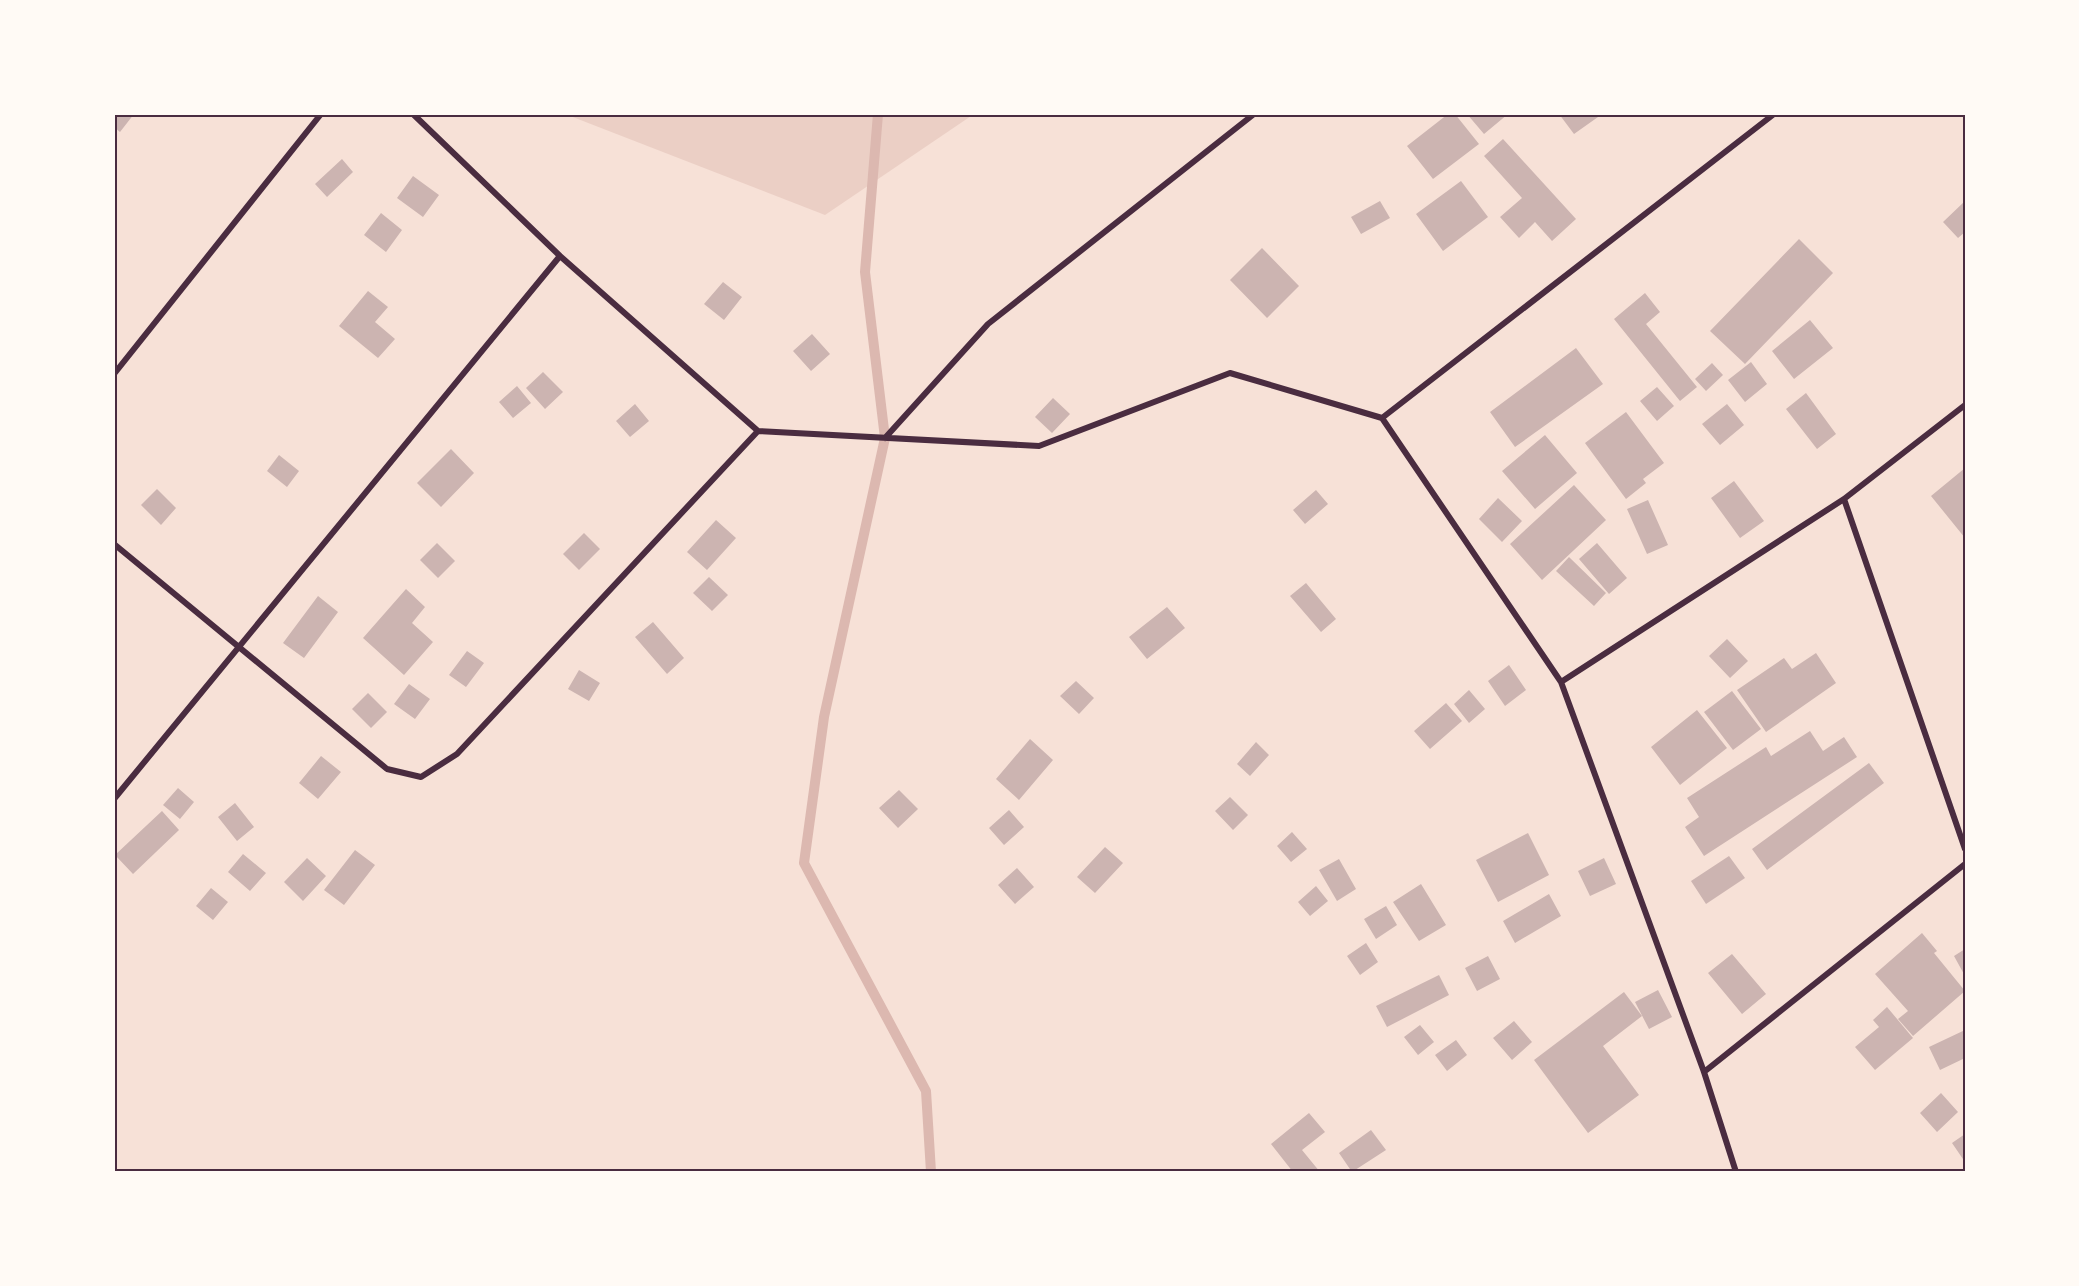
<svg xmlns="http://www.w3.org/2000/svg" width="2079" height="1286" viewBox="0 0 2079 1286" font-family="'Source Serif 4',serif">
<rect width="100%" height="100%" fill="#f7e1d7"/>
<path fill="#ebcfc5" d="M565 114H974L825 215Z"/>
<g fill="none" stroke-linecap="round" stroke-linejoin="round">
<path stroke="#dcb8b0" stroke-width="10" d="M878 114 865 272 885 438 824 717 804 863 926 1091 931 1172"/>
</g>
<path fill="#ccb4b1" d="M114 114H134L120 132 114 127Z
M1448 114H1455L1479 144 1433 179 1407 146Z
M1467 114H1508L1484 134Z
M1559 114H1596L1598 117 1574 134Z
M1503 139 1576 219 1552 241 1535 222 1519 238 1500 217 1522 198 1484 156Z
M342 159 353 172 327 197 315 184Z
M413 176 439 195 423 217 397 198Z
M1461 181 1488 217 1443 251 1416 214Z
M1380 201 1390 218 1361 234 1351 217Z
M1965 201V232L1958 238 1943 222Z
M381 213 402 230 386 252 364 235Z
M1799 239 1833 273 1745 364 1710 331Z
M1262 248 1299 286 1267 318 1230 280Z
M723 282 742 297 724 320 704 304Z
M368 291 388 307 375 322 395 339 378 358 339 326Z
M1645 293 1660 312 1646 324 1697 387 1680 401 1614 319Z
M1810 320 1833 348 1794 379 1772 351Z
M812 334 830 354 811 371 793 351Z
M1576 348 1603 384 1515 447 1490 412Z
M1751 362 1767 384 1745 402 1728 380Z
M1712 363 1723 375 1706 391 1695 379Z
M543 372 563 392 545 409 526 388Z
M517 386 531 403 513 418 499 402Z
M1657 387 1674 406 1657 421 1640 401Z
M1806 393 1836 434 1817 449 1786 409Z
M1053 398 1070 414 1052 433 1035 417Z
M635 404 649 421 630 437 616 421Z
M1727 404 1744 425 1720 445 1702 424Z
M1626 412 1664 463 1643 479 1646 483 1626 499 1585 443Z
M1545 435 1577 473 1535 509 1502 471Z
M451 449 474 473 441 507 417 483Z
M279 455 299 471 287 487 267 471Z
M1965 468V538L1931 496Z
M1734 481 1764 521 1740 538 1711 498Z
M1574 485 1606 520 1542 580 1510 544Z
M157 489 176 508 161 525 141 505Z
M1316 490 1328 504 1305 524 1293 510Z
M1498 498 1522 521 1502 542 1479 519Z
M1648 500 1668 545 1647 554 1627 509Z
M716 520 736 538 707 570 687 552Z
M584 533 600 549 579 570 563 554Z
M437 543 455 561 438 578 420 560Z
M1597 543 1627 578 1609 594 1579 559Z
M1569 557 1606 593 1594 606 1556 571Z
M709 577 728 595 712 611 693 593Z
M1306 583 1336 619 1321 632 1290 596Z
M406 589 425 607 412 623 433 642 404 675 363 638Z
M318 596 338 612 304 658 283 643Z
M1167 607 1185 628 1147 659 1129 637Z
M653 622 684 658 667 674 635 637Z
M1727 639 1748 661 1730 678 1709 656Z
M467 651 484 663 466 687 449 675Z
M1816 653 1836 683 1766 732 1737 690 1784 658 1792 669Z
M1509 665 1526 690 1505 706 1488 681Z
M579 670 600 683 589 701 568 689Z
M1076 681 1094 698 1079 714 1060 696Z
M409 684 430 699 415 719 394 704Z
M1469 690 1485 709 1469 723 1454 704Z
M1732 691 1761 729 1733 750 1704 712Z
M368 693 387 712 371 728 352 709Z
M1446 703 1462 721 1430 749 1414 731Z
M1697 710 1727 748 1680 785 1651 747Z
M1810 731 1823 751 1844 737 1857 757 1704 856 1685 827 1699 817 1687 798 1766 747 1771 756Z
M1030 739 1053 760 1019 800 996 779Z
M1256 742 1269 755 1250 776 1237 764Z
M321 756 341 772 318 799 299 783Z
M1869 763 1884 783 1767 870 1752 849Z
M178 788 194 802 180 819 163 805Z
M899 790 918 809 898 828 879 808Z
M1230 797 1248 815 1233 830 1215 811Z
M235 803 254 827 237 841 218 817Z
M1009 810 1024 827 1004 845 989 828Z
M162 811 179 830 133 874 115 855Z
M1292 832 1307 849 1291 862 1277 846Z
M1528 833 1549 875 1498 902 1476 860Z
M1105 847 1123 863 1095 893 1077 877Z
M355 850 375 865 344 905 324 890Z
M243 854 266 873 250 891 228 872Z
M1729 856 1745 878 1706 904 1691 881Z
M307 858 326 876 303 901 284 882Z
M1604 858 1616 884 1590 896 1578 871Z
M1339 859 1356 889 1337 901 1319 870Z
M1017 868 1034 887 1015 904 998 885Z
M1421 884 1446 925 1419 941 1393 902Z
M1316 886 1328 901 1310 916 1298 902Z
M211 888 228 902 213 920 196 906Z
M1549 894 1561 916 1515 943 1503 921Z
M1386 906 1397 925 1376 939 1364 919Z
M1922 933 1937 951 1934 953 1965 991 1913 1036 1898 1019 1908 1011 1875 974Z
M1366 943 1378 962 1360 975 1347 956Z
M1965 949V976L1954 956Z
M1732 954 1766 994 1742 1014 1708 973Z
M1488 956 1500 979 1477 991 1465 968Z
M1439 975 1449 995 1387 1027 1376 1006Z
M1658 990 1672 1017 1649 1029 1635 1002Z
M1624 992 1642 1016 1603 1046 1639 1095 1588 1133 1534 1060Z
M1887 1007 1913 1038 1875 1070 1855 1047 1879 1027 1873 1020Z
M1514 1021 1532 1042 1512 1060 1493 1038Z
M1420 1025 1434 1042 1418 1055 1404 1037Z
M1965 1030V1058L1940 1070 1929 1047Z
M1456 1040 1467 1055 1447 1071 1435 1055Z
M1941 1093 1958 1112 1937 1132 1920 1113Z
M1309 1113 1325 1132 1302 1150 1320 1172H1293L1271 1144Z
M1371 1130 1386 1150 1352 1172 1339 1153Z
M1965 1134V1162L1952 1143Z"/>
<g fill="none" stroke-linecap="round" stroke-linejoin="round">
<path stroke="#4a2c40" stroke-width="6" d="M413 114 560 256 758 431 1039 446 1230 373 1382 418 1774 114
M114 374 321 114
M1382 418 1561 682 1704 1072 1736 1172
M885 438 988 324 1254 114
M1844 499 1965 849
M114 544 387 769 421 777 457 754 758 431
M1561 682 1844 499 1965 405
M114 799 560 256
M1704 1072 1965 864"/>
</g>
<rect width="2079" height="1286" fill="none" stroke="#fffaf5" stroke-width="231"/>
<rect x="116" y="116" width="1848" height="1054" fill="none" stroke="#4a2c40" stroke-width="2"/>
</svg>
